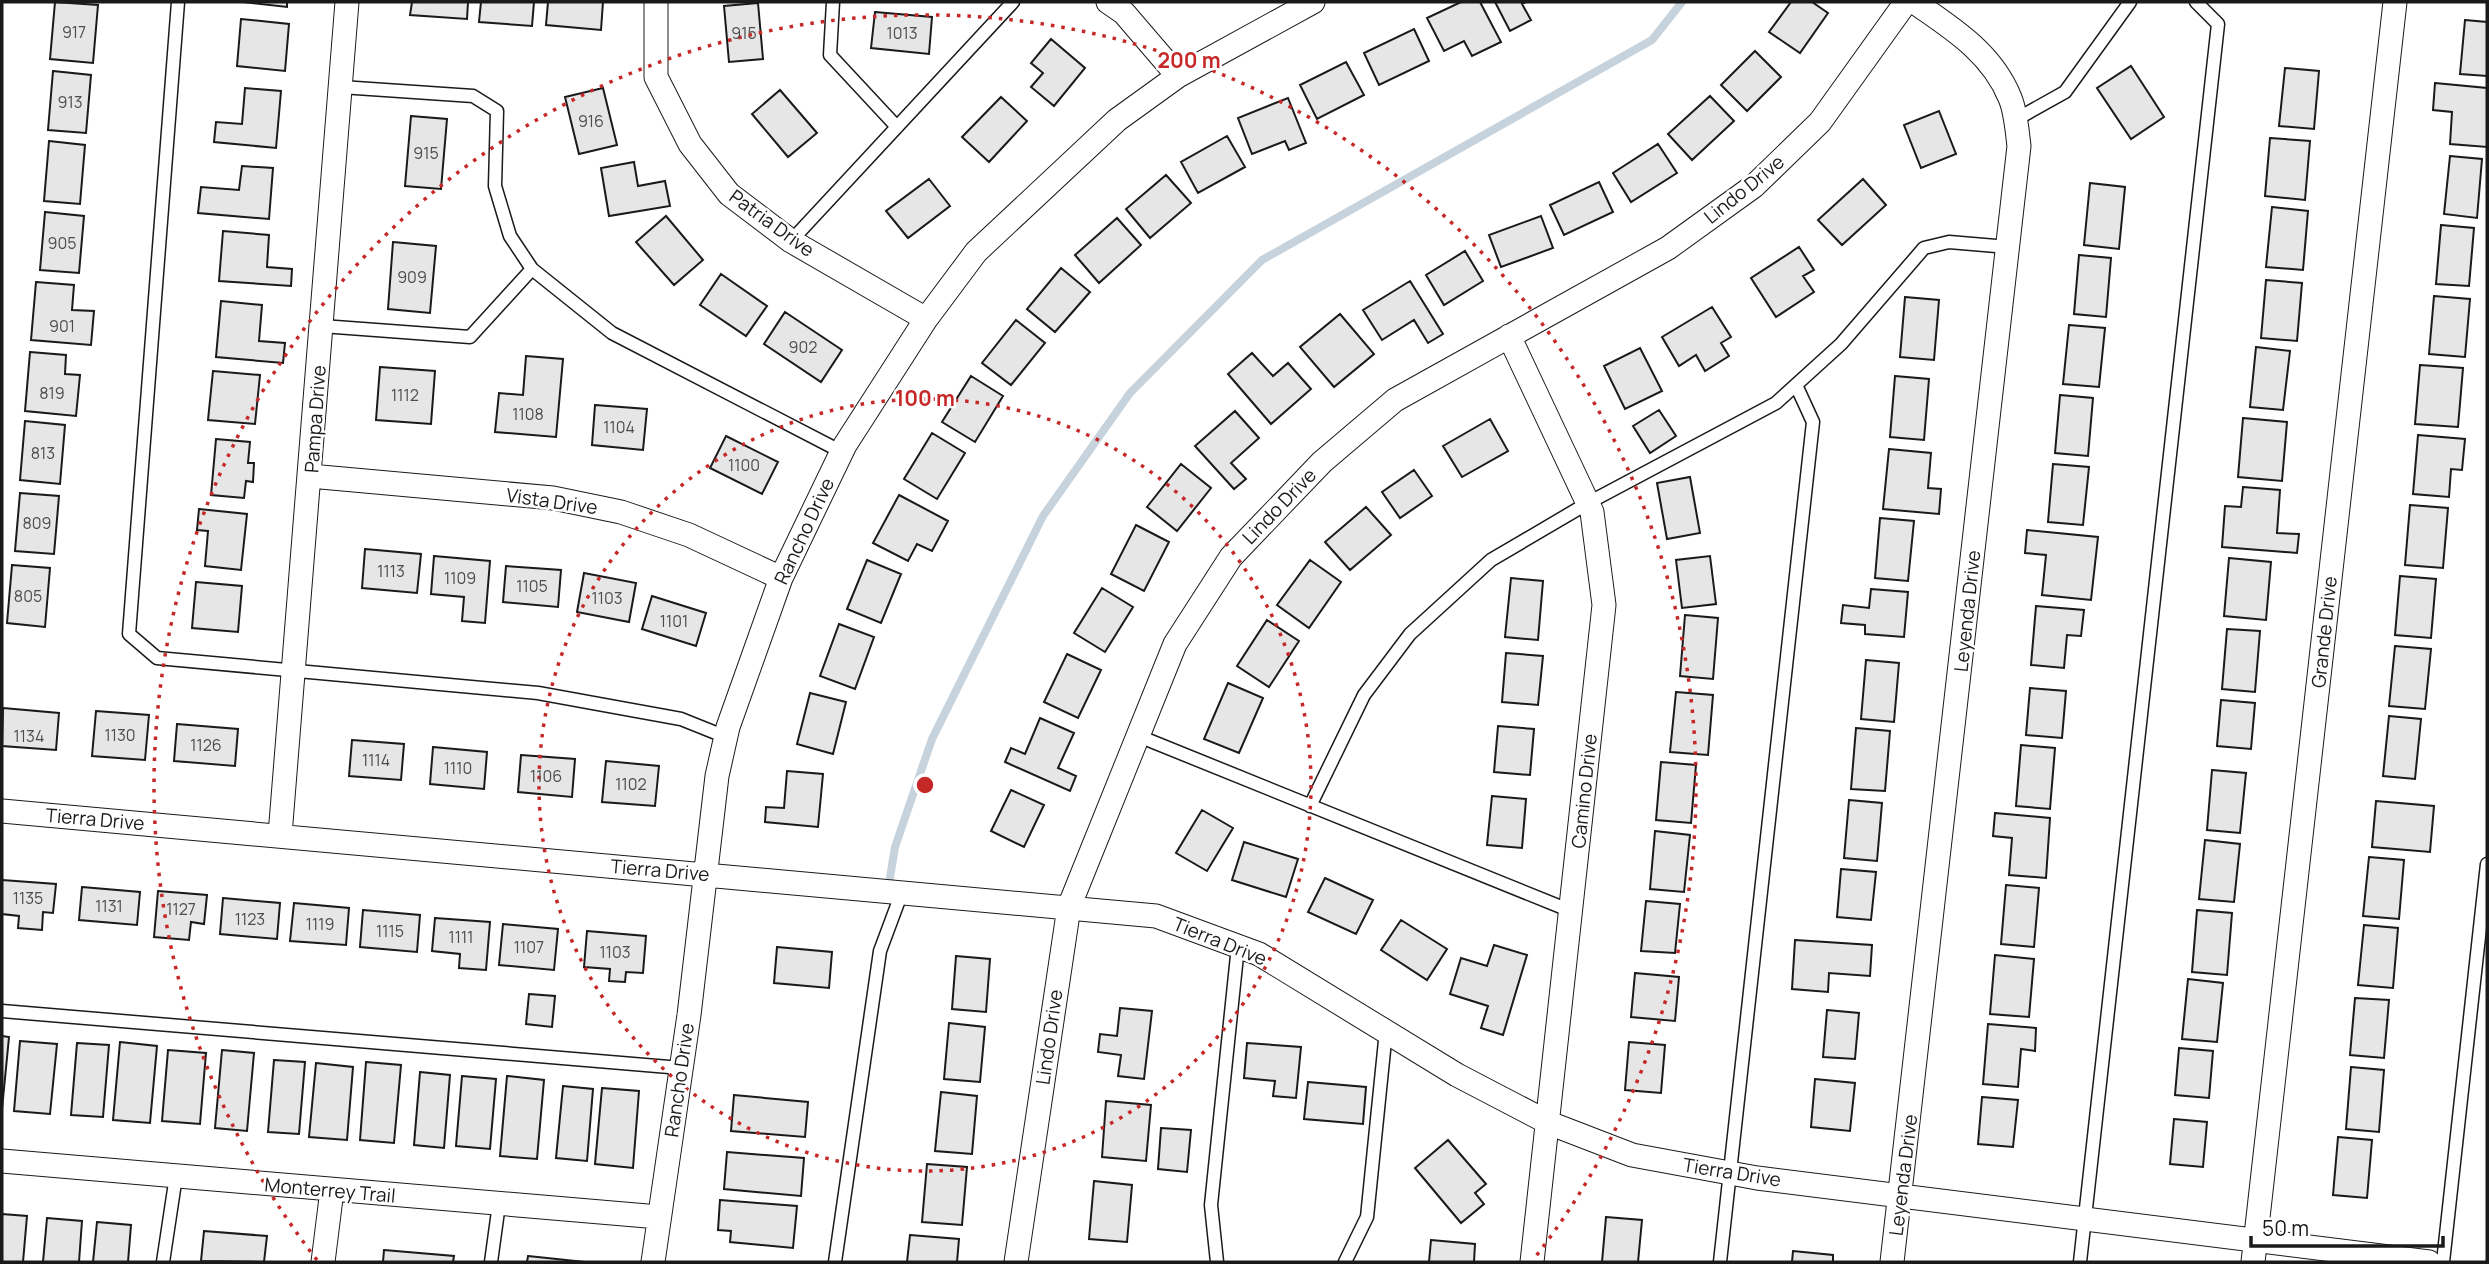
<svg xmlns="http://www.w3.org/2000/svg" width="2489" height="1264" viewBox="0 0 2489 1264" font-family="Manrope,sans-serif">
<rect width="100%" height="100%" fill="#fff"/>
<g fill="none" stroke-linecap="round" stroke-linejoin="round">
<path stroke="#c6d2dc" stroke-width="8" d="M888 890 895 847 932 739 1043 516 1130 393 1262 260 1652 40 1682 2"/>
</g>
<path fill="#e6e6e6" stroke="#1a1a1a" stroke-width="2" d="M55 2 98 5 93 63 50 59Z
M243 2H287V7Z
M412 2H468L467 19 410 15Z
M481 2H534L532 26 479 22Z
M548 2H603L601 30 546 25Z
M1461 2H1480L1501 42 1472 56 1464 41 1444 51 1427 18Z
M1495 2H1526L1522 4 1531 20 1510 31Z
M1791 2H1812L1828 13 1800 53 1769 32Z
M758 3 763 59 729 62 724 6Z
M875 12 932 17 929 54 871 48Z
M241 19 289 24 285 71 237 66Z
M2465 20 2487 22V76L2460 74Z
M1414 29 1429 61 1379 85 1364 53Z
M1051 39 1085 68 1054 106 1031 87 1043 73 1031 63Z
M1755 51 1781 77 1747 111 1721 85Z
M1346 62 1364 95 1317 119 1300 85Z
M2131 66 2164 117 2131 139 2097 88Z
M2285 68 2319 71 2314 129 2279 126Z
M53 71 91 75 86 133 48 130Z
M2435 83 2487 88V147L2450 144 2452 112 2433 110Z
M245 88 281 91 276 148 214 142 216 122 242 124Z
M603 88 617 145 579 154 565 97Z
M780 90 817 133 788 157 752 114Z
M1710 96 1734 121 1692 160 1668 134Z
M1001 97 1027 121 989 162 962 137Z
M1288 98 1306 143 1289 150 1285 141 1252 154 1238 118Z
M1939 111 1956 154 1921 168 1904 125Z
M411 116 447 119 441 189 405 186Z
M1227 136 1245 167 1198 193 1181 162Z
M2270 138 2310 141 2305 200 2265 196Z
M49 141 85 145 80 204 44 201Z
M1658 144 1677 173 1631 202 1613 173Z
M2450 156 2482 159 2477 218 2444 214Z
M634 162 638 186 665 181 670 206 609 216 601 168Z
M242 166 273 168 269 219 198 213 201 187 239 190Z
M1166 175 1191 203 1150 238 1126 209Z
M929 179 950 206 908 238 886 211Z
M1863 179 1886 205 1842 245 1818 220Z
M1599 182 1613 212 1564 235 1550 205Z
M2090 183 2125 187 2119 249 2084 245Z
M2272 207 2308 211 2303 270 2266 267Z
M45 212 84 216 79 273 40 270Z
M666 216 703 260 674 285 636 242Z
M1541 216 1553 248 1501 267 1489 235Z
M1117 218 1141 245 1099 283 1075 255Z
M2441 225 2474 228 2469 286 2436 284Z
M223 231 269 235 267 267 292 269 291 286 219 281Z
M393 242 436 246 430 313 388 309Z
M1799 247 1814 270 1803 276 1814 292 1776 317 1751 278Z
M1465 251 1483 281 1444 305 1426 275Z
M2079 255 2111 258 2106 317 2074 314Z
M1061 268 1090 292 1055 332 1027 309Z
M721 274 767 306 746 336 700 305Z
M2266 280 2302 283 2297 341 2261 338Z
M1410 281 1443 334 1428 343 1414 320 1382 340 1363 310Z
M36 282 74 285 72 310 94 311 91 345 31 340Z
M2434 296 2470 299 2465 357 2429 354Z
M1905 297 1939 300 1934 360 1900 357Z
M221 301 262 305 259 341 285 343 283 363 216 357Z
M1712 307 1731 337 1721 343 1729 356 1705 371 1696 355 1679 366 1662 337Z
M785 312 842 350 821 382 764 344Z
M1340 314 1374 354 1334 387 1300 347Z
M1016 320 1045 343 1011 385 982 363Z
M2069 325 2105 328 2099 387 2063 384Z
M2256 347 2290 351 2283 410 2250 407Z
M1640 348 1662 391 1625 409 1604 366Z
M30 352 66 355 65 374 80 375 76 416 25 411Z
M1252 353 1273 376 1288 363 1311 389 1271 424 1228 374Z
M526 356 563 359 556 437 495 432 499 393 523 395Z
M2420 365 2463 368 2458 427 2415 424Z
M380 367 435 371 431 424 376 420Z
M213 371 260 375 255 424 208 420Z
M971 376 1003 396 975 442 942 422Z
M1895 376 1929 379 1924 440 1890 437Z
M2060 395 2093 398 2088 456 2055 453Z
M595 405 647 409 643 450 592 445Z
M1659 410 1676 436 1650 453 1633 426Z
M1235 411 1259 438 1231 463 1246 479 1234 489 1195 446Z
M2243 418 2287 422 2282 481 2238 477Z
M1490 419 1508 451 1462 477 1443 446Z
M25 421 65 425 60 484 20 480Z
M932 433 965 453 937 499 904 479Z
M2418 435 2465 439 2462 470 2451 469 2449 497 2413 494Z
M726 436 778 462 762 494 710 468Z
M216 439 250 442 248 463H254L253 482 246 481 244 498 211 495Z
M1889 449 1931 453 1928 488 1941 489 1939 514 1883 509Z
M1181 464 1211 488 1177 531 1147 507Z
M2053 464 2089 467 2083 525 2048 522Z
M1414 470 1432 496 1400 518 1382 492Z
M1690 477 1700 533 1667 539 1657 483Z
M2243 487 2280 490 2277 533 2299 534 2297 553 2222 547 2225 506 2241 507Z
M20 493 59 496 54 554 15 551Z
M899 495 948 521 932 551 917 544 908 561 873 543Z
M2410 505 2448 508 2443 568 2405 565Z
M1366 507 1391 535 1350 570 1325 542Z
M199 509 247 514 241 570 205 566 208 531 197 530Z
M1880 518 1914 521 1908 581 1875 578Z
M1136 525 1169 542 1144 591 1111 574Z
M2027 530 2098 537 2091 600 2042 595 2046 555 2025 553Z
M365 549 421 554 417 593 362 588Z
M434 556 490 561 485 623 462 621 464 597 431 594Z
M1710 556 1716 604 1682 608 1676 560Z
M2229 558 2271 562 2266 620 2224 616Z
M867 560 901 574 881 623 847 609Z
M1310 560 1341 582 1309 628 1277 605Z
M12 565 50 568 45 627 7 623Z
M506 566 561 570 558 607 503 602Z
M584 573 636 583 629 622 577 612Z
M2400 576 2436 579 2431 638 2395 635Z
M1511 578 1543 581 1538 640 1505 637Z
M196 582 242 586 238 632 192 628Z
M1102 588 1133 607 1105 652 1074 633Z
M1871 589 1908 592 1904 637 1865 634V625L1841 623 1843 605 1869 608Z
M652 596 706 613 696 646 642 629Z
M2036 606 2084 610 2081 636 2067 635 2064 668 2031 665Z
M1685 615 1718 618 1713 679 1680 676Z
M1267 620 1299 641 1269 687 1237 666Z
M839 624 874 637 855 689 820 676Z
M2227 629 2260 631 2255 692 2222 689Z
M2395 646 2431 649 2425 709 2389 706Z
M1506 653 1543 656 1538 705 1502 702Z
M1067 654 1101 670 1078 718 1044 702Z
M1866 660 1899 663 1894 722 1861 719Z
M1228 683 1263 698 1239 753 1204 739Z
M2030 688 2066 691 2062 738 2026 735Z
M1676 692 1713 695 1708 755 1670 752Z
M810 693 846 702 833 754 797 744Z
M2221 700 2255 703 2251 749 2217 746Z
M3 708 59 713 56 750 2 746Z
M96 711 149 715 145 760 92 756Z
M2389 716 2421 719 2415 779 2383 776Z
M1040 718 1074 733 1058 768 1076 776 1070 791 1005 762 1011 748 1025 754Z
M177 724 238 729 235 766 174 761Z
M1498 726 1534 729 1530 775 1494 772Z
M1856 728 1890 731 1885 791 1851 789Z
M352 740 404 744 401 780 349 776Z
M2021 745 2055 748 2050 809 2016 806Z
M433 747 487 752 484 789 430 784Z
M521 755 575 759 572 797 518 792Z
M606 761 659 766 655 806 602 802Z
M1661 762 1696 765 1691 823 1656 820Z
M2212 770 2246 773 2240 833 2207 830Z
M787 771 823 774 818 827 765 822 766 807 784 808Z
M1011 790 1044 805 1024 847 991 831Z
M1492 796 1526 799 1522 848 1487 845Z
M1849 800 1882 803 1877 861 1844 858Z
M2376 801 2434 806 2430 852 2372 847Z
M1202 810 1233 828 1207 871 1176 853Z
M1995 813 2050 818 2046 878 2009 875 2012 838 1993 836Z
M1655 831 1690 835 1684 892 1650 889Z
M2205 840 2240 844 2234 902 2199 899Z
M1244 842 1298 859 1286 897 1232 880Z
M2369 857 2404 860 2399 919 2363 916Z
M1841 869 1876 872 1871 920 1837 917Z
M1325 878 1373 900 1356 934 1308 912Z
M2 880 56 884 53 913 43 912 42 930 18 928 19 916 2 914Z
M2006 885 2039 888 2034 947 2001 944Z
M82 887 140 892 137 925 79 920Z
M158 891 207 895 204 924 191 922 189 940 154 937Z
M223 898 280 903 277 939 220 934Z
M1646 901 1680 904 1675 953 1641 951Z
M294 903 349 908 346 945 290 941Z
M363 910 420 915 417 952 360 947Z
M2197 910 2232 913 2227 975 2192 972Z
M435 918 490 922 486 970 459 968 460 954 432 951Z
M1401 920 1447 949 1427 980 1381 950Z
M503 924 558 929 554 970 499 965Z
M2364 925 2398 928 2393 988 2358 985Z
M587 931 646 936 643 973 626 972 625 982 609 981 610 969 584 967Z
M1795 940 1872 945 1870 976 1829 973 1828 992 1792 989Z
M1494 945 1527 955 1503 1035 1481 1028 1488 1006 1450 994 1461 958 1487 966Z
M777 947 832 952 829 988 774 983Z
M1995 955 2034 959 2029 1017 1990 1014Z
M956 956 990 959 986 1012 952 1009Z
M1635 973 1679 977 1675 1021 1631 1017Z
M2188 979 2223 983 2217 1042 2182 1039Z
M529 994 555 996 552 1027 526 1024Z
M2355 998 2389 1000 2384 1058 2350 1055Z
M1120 1008 1152 1011 1144 1079 1118 1076 1121 1055 1098 1052 1100 1034 1117 1036Z
M1827 1010 1859 1013 1855 1059 1823 1057Z
M949 1023 985 1027 980 1082 944 1079Z
M1988 1024 2036 1028 2035 1051 2021 1049 2018 1087 1983 1084Z
M2 1036 9 1037 2 1109Z
M20 1041 57 1044 50 1114 14 1111Z
M120 1042 157 1046 150 1123 113 1120Z
M1629 1042 1665 1045 1661 1093 1625 1090Z
M77 1043 109 1045 103 1117 71 1115Z
M1247 1043 1301 1047 1296 1098 1273 1096 1275 1081 1244 1078Z
M2179 1048 2213 1051 2209 1098 2175 1095Z
M168 1050 206 1053 200 1124 162 1121Z
M222 1050 254 1053 247 1131 215 1128Z
M274 1060 305 1062 299 1134 268 1132Z
M366 1062 401 1065 394 1143 360 1140Z
M316 1063 353 1067 347 1140 309 1137Z
M2351 1067 2384 1070 2379 1132 2346 1129Z
M420 1072 450 1075 444 1148 414 1145Z
M462 1076 496 1079 490 1149 456 1146Z
M507 1076 544 1080 537 1159 500 1156Z
M1815 1079 1855 1083 1850 1131 1811 1127Z
M1308 1082 1366 1087 1363 1124 1304 1119Z
M563 1086 593 1089 587 1161 556 1158Z
M602 1088 639 1091 633 1168 595 1164Z
M941 1092 977 1096 972 1154 935 1151Z
M734 1095 808 1102 805 1137 731 1131Z
M1982 1097 2018 1100 2013 1147 1978 1144Z
M1106 1101 1151 1105 1146 1161 1102 1157Z
M2174 1119 2207 1122 2203 1167 2170 1164Z
M1161 1128 1191 1130 1187 1172 1158 1169Z
M2338 1137 2372 1140 2367 1198 2333 1195Z
M1448 1140 1486 1184 1475 1193 1484 1204 1461 1223 1415 1168Z
M727 1152 804 1158 801 1196 724 1189Z
M927 1164 967 1167 962 1225 922 1222Z
M1094 1181 1132 1185 1127 1242 1089 1239Z
M720 1200 797 1206 793 1248 730 1242 731 1231 718 1230Z
M2 1214 27 1216 23 1262H2Z
M1606 1217 1642 1220 1638 1262H1602Z
M47 1218 82 1221 79 1262H43Z
M97 1222 131 1225 128 1262H93Z
M204 1231 267 1236 264 1262 201 1261Z
M910 1235 959 1239 957 1262H907Z
M1431 1240 1475 1244 1474 1262H1429Z
M384 1250 454 1256 453 1262H383Z
M1793 1251 1833 1255V1262H1792Z
M528 1256 585 1262H527Z"/>
<g fill="none" stroke-linecap="round" stroke-linejoin="round">
<defs>
<path id="service" d="M178 2 129 634 157 658 538 693 681 719 726 737
M833 2 830 55 897 127
M341 87 473 96 497 111 495 186 510 236 532 269 612 333 842 452
M2015 120 2065 92 2130 2
M791 241 1013 2
M322 326 470 337 532 269
M1136 735 1571 911
M1310 806 1364 695 1410 634 1491 560 1588 503 1776 403 1841 344 1924 248 1949 242 2008 247
M2 1011 681 1068
M163 1262 176 1176
M491 1262 499 1204
M835 1262 880 951 902 892
M1217 1262 1211 1205 1238 946
M1345 1262 1367 1217 1386 1031
M1720 1262 1813 422 1796 385
M2080 1262 2218 24 2196 2
M2443 1262 2487 864"/>
<path id="minor" d="M656 2V77L690 144 729 194 791 241 926 319
M1108 2 1124 13 1178 76
M1509 336 1592 512 1604 605 1532 1262
M310 476 553 498 621 512 689 535 781 578
M2 811 1156 916 1259 954 1457 1075 1549 1123 1632 1155 1757 1178 2429 1262
M280 835 347 2
M2 1161 659 1217
M323 1262 332 1190
M653 1262 689 1015 717 776 728 727 781 578 845 445 926 319 976 252 1117 120 1178 76 1313 2
M1016 1262 1069 907 1175 644 1231 557 1322 462 1395 400 1668 248 1754 186 1820 122 1906 2
M1892 1262 2019 146C2017 131 2016 112 2010 98 1992 53 1952 28 1914 2
M2253 1262 2395 2"/>
</defs>
<use href="#service" stroke="#1a1a1a" stroke-width="15"/>
<use href="#minor" stroke="#1a1a1a" stroke-width="25"/>
<use href="#service" stroke="#fff" stroke-width="12"/>
<use href="#minor" stroke="#fff" stroke-width="23"/>
</g>
<g fill="none" stroke="#c62828" stroke-width="3.5" stroke-dasharray="3.5 7">
<circle cx="925" cy="785" r="386"/>
<path d="M317 1260A771 771 0 1 1 1533 1260"/>
</g>
<g text-anchor="middle" stroke-width="5" stroke-linejoin="round" paint-order="stroke">
<g font-size="16" fill="#4d4d4d">
<text x="74" y="38">917</text>
<text x="744" y="39">915</text>
<text x="902" y="39">1013</text>
<text x="70" y="108">913</text>
<text x="591" y="127">916</text>
<text x="426" y="159">915</text>
<text x="62" y="249">905</text>
<text x="412" y="283">909</text>
<text x="62" y="332">901</text>
<text x="803" y="353">902</text>
<text x="52" y="399">819</text>
<text x="405" y="401">1112</text>
<text x="528" y="420">1108</text>
<text x="619" y="433">1104</text>
<text x="43" y="459">813</text>
<text x="744" y="471">1100</text>
<text x="37" y="529">809</text>
<text x="391" y="577">1113</text>
<text x="460" y="584">1109</text>
<text x="532" y="592">1105</text>
<text x="28" y="602">805</text>
<text x="607" y="604">1103</text>
<text x="674" y="627">1101</text>
<text x="120" y="741">1130</text>
<text x="29" y="742">1134</text>
<text x="206" y="751">1126</text>
<text x="376" y="766">1114</text>
<text x="458" y="774">1110</text>
<text x="546" y="782">1106</text>
<text x="631" y="790">1102</text>
<text x="28" y="904">1135</text>
<text x="109" y="912">1131</text>
<text x="181" y="915">1127</text>
<text x="250" y="925">1123</text>
<text x="320" y="930">1119</text>
<text x="390" y="937">1115</text>
<text x="461" y="943">1111</text>
<text x="529" y="953">1107</text>
<text x="615" y="958">1103</text>
</g>
<g font-size="19" fill="#1a1a1a" stroke="#fff">
<text transform="translate(1744 189) rotate(-39)" y="7">Lindo Drive</text>
<text transform="translate(772 223) rotate(36)" y="7">Patria Drive</text>
<text transform="translate(315 419) rotate(-86)" y="7">Pampa Drive</text>
<text transform="translate(552 501) rotate(8)" y="7">Vista Drive</text>
<text transform="translate(1279 506) rotate(-46)" y="7">Lindo Drive</text>
<text transform="translate(804 531) rotate(-65)" y="7">Rancho Drive</text>
<text transform="translate(1967 611) rotate(-84)" y="7">Leyenda Drive</text>
<text transform="translate(2324 632) rotate(-84)" y="7">Grande Drive</text>
<text transform="translate(1584 791) rotate(-84)" y="7">Camino Drive</text>
<text transform="translate(95 819) rotate(5)" y="7">Tierra Drive</text>
<text transform="translate(660 870) rotate(5)" y="7">Tierra Drive</text>
<text transform="translate(1220 941) rotate(22)" y="7">Tierra Drive</text>
<text transform="translate(1049 1037) rotate(-82)" y="7">Lindo Drive</text>
<text transform="translate(679 1080) rotate(-82)" y="7">Rancho Drive</text>
<text transform="translate(1732 1172) rotate(9)" y="7">Tierra Drive</text>
<text transform="translate(1903 1175) rotate(-83)" y="7">Leyenda Drive</text>
<text transform="translate(330 1190) rotate(5)" y="7">Monterrey Trail</text>
</g>
</g>
<circle cx="925" cy="785" r="10" fill="#c62828" stroke="#fff" stroke-width="3.5"/>
<g font-size="21" text-anchor="middle" font-weight="bold" fill="#c62828" stroke="#fff" stroke-width="5" stroke-linejoin="round" paint-order="stroke">
<text x="1189" y="68">200 m</text>
<text x="925" y="406">100 m</text>
</g>
<rect width="2489" height="1264" fill="none" stroke="#1a1a1a" stroke-width="7"/>
<path d="M2251 1236v10h192v-10" fill="none" stroke="#1a1a1a" stroke-width="3.5"/>
<text x="2262" y="1236" font-size="21" fill="#1a1a1a" stroke="#ffffff" stroke-width="5" paint-order="stroke">50 m</text>
</svg>
